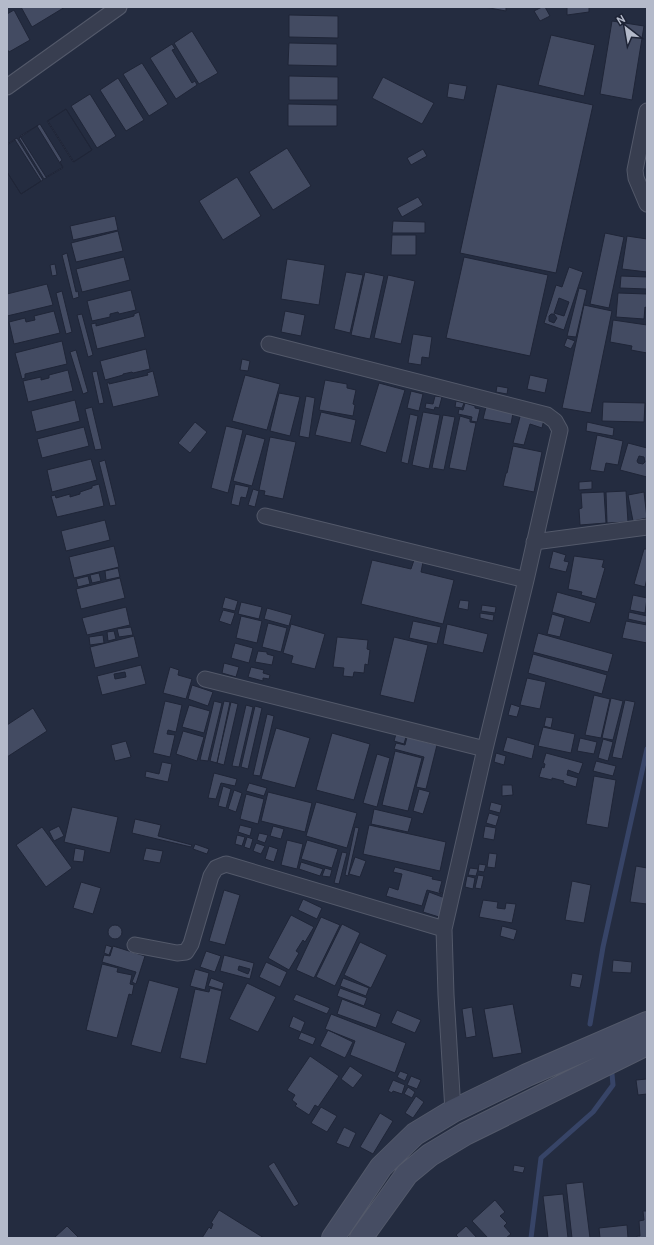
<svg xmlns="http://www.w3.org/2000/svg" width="654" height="1245" viewBox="0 0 654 1245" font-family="Overpass,sans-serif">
<rect width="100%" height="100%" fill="#242c40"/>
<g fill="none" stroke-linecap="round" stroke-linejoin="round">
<path stroke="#374467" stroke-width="5" d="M590 1024 603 947 647 749
M531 1238 541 1158 593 1112 613 1085 612 1074"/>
</g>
<path fill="#434b62" stroke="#1f2537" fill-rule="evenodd" d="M21 7H65L32 27Z
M484 7H506V11Z
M542 7H545L550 16 540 21 534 11Z
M567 7H589V12L567 15Z
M14 10 30 40 9 52 7 49V14Z
M289 15 338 16V38L289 37Z
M612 21 644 26 632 100 600 94Z
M192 31 218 73 199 84 174 43Z
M551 35 595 45 584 96 538 85Z
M289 43 337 44V66L288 65Z
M172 44 175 49 172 50 192 83 195 81 197 85 176 99 150 58Z
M142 63 168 104 149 116 123 74Z
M289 76 338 77V100H289Z
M383 77 434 103 422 124 372 98Z
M118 78 144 120 126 131 100 90Z
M449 83 467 86 464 100 447 97Z
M497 84 593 105 556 273 460 253Z
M90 94 116 136 97 148 71 106Z
M288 104 337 105V126H288Z
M66 109 92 150 73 162 47 121Z
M66 109 92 150 74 162 48 121Z
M40 124 62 160 60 162 63 167 46 177 20 136Z
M37 126 63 168 44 179 19 138Z
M17 138 43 180 21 194 7 172V144Z
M15 140 41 181 21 194 7 172V145Z
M287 148 311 186 273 210 249 172Z
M423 149 427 156 411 165 407 158Z
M237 177 261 216 223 240 199 201Z
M418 197 423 205 402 217 397 208Z
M115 216 118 230 73 240 70 226Z
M393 221 425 222V233H392Z
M118 231 123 251 76 262 71 243Z
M605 233 624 237 609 308 590 304Z
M392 235H416V255H391Z
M627 236 647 239V272L622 269Z
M67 253 76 292 78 291 79 297 73 299 62 255Z
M124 257 130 280 82 292 76 269Z
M464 257 548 275 530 356 446 338Z
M287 259 325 265 319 305 281 299Z
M55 264 57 275 52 276 50 265Z
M569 267 583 272 564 330 544 323 556 285 562 287ZM559 298 569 302 564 316 554 313ZM551 314H554L557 318 554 323 549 321V316Z
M346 272 363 275 350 333 334 329Z
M365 272 384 276 370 339 351 335Z
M388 275 415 281 401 344 374 338Z
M621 276 647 277V289L620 288Z
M47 284 53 305 7 316V294Z
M579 288 587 290 576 337 567 336Z
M131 290 136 310 119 314 118 312 110 314V317L92 321 87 301Z
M62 291 72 332 66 334 56 293Z
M618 293 647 294V308L645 307 644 319 616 317Z
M584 305 612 311 591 413 562 408Z
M54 311 60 333 14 344 9 322 25 318 26 322 35 320 34 316Z
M285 311 305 315 301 336 281 332Z
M139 312 145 337 97 349 91 324 96 323V326L134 316V314Z
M82 314 93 355 88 357 77 315Z
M613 320 647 325V353L631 350 632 346 610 342Z
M413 334 432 337 429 358 422 357 421 365 408 363Z
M567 338 575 341 571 349 564 346Z
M62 341 67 364 25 374V378L22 379 15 353Z
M146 349 150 369 133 373 132 372 123 374V375L105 380 100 361Z
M76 350 88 392 83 394 70 352Z
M242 359 250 361 248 371 240 370Z
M68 370 73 391 28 402 23 381 41 377V380L49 378V375Z
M97 371 104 403 99 404 92 372Z
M153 371 159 396 113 407 107 383 109 382V384L148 375 147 373Z
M245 375 280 384 267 430 232 421Z
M530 375 548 379 545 393 527 389Z
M325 380 347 384V388L356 390 353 404 355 405 353 416 319 410Z
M379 383 405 390 386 453 360 445Z
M497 386 508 388 507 394 496 392Z
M411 391 423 394 419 411 407 408Z
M279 393 300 397 290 436 270 431Z
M306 396 315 398 309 438 299 436Z
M435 396 442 397 439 408 435 407 434 410 425 408 426 403 433 404Z
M75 400 80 421 36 432 31 411Z
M456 401 464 403 462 408 455 407Z
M603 402 645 403 644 422 602 421Z
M465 403 475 406V408L480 409 477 422 471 421 472 417 458 414 459 409 463 410Z
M92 407 102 449 95 450 85 409Z
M486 407 513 413 511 424 483 419Z
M321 412 356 420 351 443 315 435Z
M423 412 440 415 429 469 412 465Z
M521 413 544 419 542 428 530 424 524 445 513 443Z
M410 414 418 416 408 464 401 462Z
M443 415 455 417 444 470 432 468Z
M460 416 470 419V422L476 423 466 471 449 468Z
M195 422 207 432 190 453 178 443Z
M587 422 614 428 613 436 586 431Z
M226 426 243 430 228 493 211 488Z
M84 427 89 446 42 458 37 439Z
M246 434 265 439 252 486 233 481Z
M597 435 623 441 618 465 606 463 604 472 590 470Z
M270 437 296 442 283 499 264 495 265 491 259 490Z
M628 443 647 448V477L620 470ZM639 456 644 457 645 462 643 464 638 463 637 461Z
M513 446 542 452 534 492 503 486 506 473H507Z
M91 459 97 480 52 492 47 470Z
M105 460 116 505 110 506 99 462Z
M592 481V489L579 490V482Z
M99 484 104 506 57 517 51 496 55 495 56 498 70 494V497L80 494V492L92 488V486Z
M235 484 249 487 246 498 241 497 239 506 231 504Z
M253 489 259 491 255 507 248 505Z
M626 491 628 522 607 523 606 492Z
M604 492 606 523 580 525 579 509 582 508 581 493Z
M644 492 647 518 633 521 628 495Z
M105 520 110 540 66 551 61 531Z
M114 546 119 567 74 578 69 557Z
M644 549H647V578L645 587 634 584Z
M553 551 566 555 564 561 569 562 566 572 549 568Z
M574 556 604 560 602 567 605 568 596 599 581 595 582 592 568 589Z
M372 560 411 569 414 560 423 562 421 572 454 580 443 624 361 604Z
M118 568 120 577 106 580 105 571Z
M99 573 101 581 92 583 90 575Z
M88 576 90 584 78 587 76 579Z
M120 578 125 598 81 609 76 589Z
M557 592 596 603 590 623 552 612Z
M633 595 647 598 645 613 630 610Z
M225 597 238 601 235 611 222 608Z
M460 600 469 601 468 610 458 608Z
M241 602 262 607 259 619 238 614Z
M482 605 496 607 495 613 481 611Z
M126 607 130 625 87 635 82 618Z
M267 608 292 615 289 626 264 619Z
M223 610 235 613 231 625 219 621Z
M629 612 647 616 646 623 628 619Z
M480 613 494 615 493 621 480 618Z
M552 614 565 618 560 637 547 634Z
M241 616 262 621 257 643 236 638Z
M413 621 441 627 437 644 409 638Z
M626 621 647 625V643L622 638Z
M268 623 287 628 281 652 262 647Z
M291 624 325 634 315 669 291 663 293 656 283 653Z
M447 624 488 634 483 653 443 644Z
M131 627 133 635 119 637 117 629Z
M114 631 116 639 108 641 107 632Z
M538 633 613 654 608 672 533 652Z
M103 635 104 643 90 645 89 637Z
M134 636 139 657 95 668 90 647Z
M337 637 368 640 367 649 370 650 368 665 365 664 364 673 354 672 353 677 343 676 344 668 333 667Z
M394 637 428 645 414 703 380 695Z
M235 643 253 648 249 663 231 658Z
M258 651 267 652V654L274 656 272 665 255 662Z
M533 654 607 675 602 694 528 673Z
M224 663 239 667 236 677 222 673Z
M141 665 146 684 102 695 97 676ZM125 672 126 677 115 679 114 674Z
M170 667 179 670 178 675 192 679 186 699 163 693Z
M251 667 264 670 263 673 270 675 269 679 263 678V681L248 677Z
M527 678 546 682 540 709 520 705Z
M192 685 213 692 208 706 188 699Z
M594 695 610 699 601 738 585 735Z
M611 698 623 701 613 740 602 738Z
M625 700 635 702 622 759 612 757Z
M165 701 182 705 176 732 168 730 167 734 175 735 170 757 153 753Z
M214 701 222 703 208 761 200 760Z
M224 701 230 702 217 763 210 761Z
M231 702 238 704 224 765 217 763Z
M511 704 520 707 517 717 508 715Z
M189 705 210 711 204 733 182 727Z
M246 705 253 707 239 767 232 766Z
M255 706 262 708 248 769 241 767Z
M33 708 47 731 7 757V725Z
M267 714 274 716 260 776 253 775Z
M546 717 553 718 551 728 544 726Z
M543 727 575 734 571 753 538 746Z
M276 728 310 738 295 788 261 779Z
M183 731 204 737 197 761 176 754Z
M332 733 370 744 354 800 316 790Z
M396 734 406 737 404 744 394 741Z
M407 737 437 745 426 789 416 787 424 757 394 749 396 743 405 745Z
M507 737 535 745 532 759 503 751Z
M580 738 597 742 594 754 577 751Z
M603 739 613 742 608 761 598 758Z
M126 741 131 757 115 761 111 745Z
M395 751 422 758 408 811 382 805Z
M496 753 506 756 504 765 494 762Z
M546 753 583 763 579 774 568 770 567 775 578 778 576 787 563 783 564 781 552 778V780L539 777 542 767 544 768 545 764 543 763Z
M377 754 390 758 377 807 363 803Z
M596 761 616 766 613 776 593 771Z
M162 762 172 764 168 782 145 777 146 771 159 774Z
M214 773 237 779 235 786 221 783 216 799 208 798Z
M594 776 616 780 608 828 586 824Z
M249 783 267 788 264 796 246 791Z
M502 785H512L513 795 502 796Z
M223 786 231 789 226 808 218 806Z
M419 789 430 792 423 814 413 811Z
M234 790 242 793 236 812 228 809Z
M268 792 312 803 305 832 261 821Z
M246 794 264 799 258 824 240 819Z
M316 802 357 813 347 848 306 836Z
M491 802 502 805 500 813 489 810Z
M72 807 118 817 110 853 64 842Z
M374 809 412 818 408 832 371 824Z
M489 813 499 816 496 826 486 823Z
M135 819 161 825 158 836 192 845 191 847 132 833Z
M240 825 252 828 250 836 238 832Z
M369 825 446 842 440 871 363 854Z
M59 826 64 836 54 841 49 831Z
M273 826 284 829 281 839 270 836Z
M485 826 496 828 494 840 483 838Z
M42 827 72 868 46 887 16 845Z
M355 827 359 828 348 876 345 875Z
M259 833 268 835 265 843 257 840Z
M237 835 245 837 242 846 235 844Z
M247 837 253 839 250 849 244 847Z
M287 840 303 844 297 869 281 865Z
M307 840 338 849 332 868 301 859Z
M256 843 265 846 261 854 253 851Z
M195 844 209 849 207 854 193 849Z
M269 846 278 849 274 862 265 859Z
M75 848 85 850 83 862 73 861Z
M146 848 163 851 160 863 143 860Z
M342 852 347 853 339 884 334 883Z
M489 853 497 854 495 868 487 867Z
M355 857 366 861 360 877 349 874Z
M301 862 323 869 320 876 299 869Z
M479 864 486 865 484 872 478 871Z
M636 866 647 868V904L630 902Z
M395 867 433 877 432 879 442 881 439 892 443 893 442 894 427 890 422 906 386 896 389 887 398 890 402 874 393 872Z
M325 868 332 870 330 877 322 876Z
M470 868 478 869 476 876 468 875Z
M478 875 484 876 481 889 475 888Z
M467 876 475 878 473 889 465 887Z
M572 881 591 885 584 923 565 920Z
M81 882 101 888 93 914 73 908Z
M224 890 240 895 225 945 209 941Z
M429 892 445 898 439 917 423 912Z
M303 899 322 908 317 919 298 910Z
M483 900 498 902 497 908 505 909 506 903 516 904 512 923 479 917Z
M291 915 314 927 305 942 303 940 296 951 299 953 289 970 268 958Z
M321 917 340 925 314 978 296 970Z
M342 924 360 933 335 986 316 977Z
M108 932a7 7 0 1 1 14 0a7 7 0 1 1-14 0Z
M502 926 517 930 514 940 500 936Z
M360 942 387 955 371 988 344 975Z
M106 945 112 947 109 955 104 953Z
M113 946 145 956 136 984 132 982 136 972 102 962 104 955 110 956Z
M206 951 221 956 215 972 200 967Z
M224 955 254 963 250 979 220 971ZM239 966 250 969 248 974 238 970Z
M613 960 632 962 631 973 612 972Z
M266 962 287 972 280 987 259 977Z
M102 964 118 968 117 972 132 975 130 984 134 985 132 995 129 994 117 1038 86 1030Z
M195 969 209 973 205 990 190 986Z
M572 973 583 975 580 988 570 986Z
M211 978 224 983 222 990 208 986Z
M343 978 369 988 366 996 340 986Z
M149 980 179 988 161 1053 131 1045Z
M247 983 276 997 258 1032 229 1019Z
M210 988 222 991 206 1064 180 1058 195 989 209 992Z
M340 988 367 998 364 1006 337 996Z
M296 994 330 1008 327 1014 293 1000Z
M342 999 381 1014 376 1028 337 1014Z
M513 1004 522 1053 493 1058 484 1009Z
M472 1007 476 1036 466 1038 462 1009Z
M397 1010 421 1020 415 1033 391 1023Z
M331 1014 406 1043 395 1073 350 1055 355 1041 325 1029Z
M293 1016 305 1022 301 1032 289 1027Z
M328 1030 353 1042 345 1058 320 1046Z
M301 1032 316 1038 313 1045 298 1039Z
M310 1056 339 1076 318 1107 315 1105 309 1115 295 1106 297 1104 292 1100 295 1095 287 1090Z
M350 1066 363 1075 353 1088 341 1079Z
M400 1071 408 1074 405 1081 397 1077Z
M411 1076 421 1080 417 1089 407 1085Z
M647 1079V1094L638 1095 636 1080Z
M393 1080 405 1085 402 1094 393 1091 392 1093 388 1091Z
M408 1087 415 1092 412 1098 404 1094Z
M416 1096 424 1102 413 1118 405 1113Z
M321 1107 337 1116 327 1132 311 1123Z
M380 1113 393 1121 373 1154 360 1147Z
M344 1127 356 1133 349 1148 336 1143Z
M274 1162 299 1204 294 1207 268 1166Z
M514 1165 525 1167 523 1173 513 1171Z
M583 1182 590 1238H572L566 1184Z
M563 1194 568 1238H548L543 1196Z
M495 1200 505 1212 500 1216 507 1223 504 1226 511 1234 506 1238H488L472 1221Z
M219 1210 264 1238H202L209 1227 211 1229 213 1224 211 1223Z
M643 1211H647V1238H637V1236H640L639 1221 644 1220Z
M627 1225 628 1238H600L599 1228Z
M67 1226 79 1238H54Z
M466 1226 477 1238H459L456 1235Z"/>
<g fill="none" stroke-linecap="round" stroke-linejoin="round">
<defs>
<path id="minor" d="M7 87 119 7
M647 111 635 170 636 178 647 204
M269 344 547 415 555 421 560 430 526 580 485 749 444 929 446 995 453 1111
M265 516 526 580
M534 542 647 527
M205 679 485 749
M135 945 177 953 186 952 191 944 211 876 216 868 226 864 444 929"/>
<path id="secondary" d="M333 1238 381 1167 415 1134 453 1111 527 1075 647 1023
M361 1238 407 1174 430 1155 465 1134 647 1044"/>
</defs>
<use href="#minor" stroke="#53596a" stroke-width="17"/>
<use href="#secondary" stroke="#53596a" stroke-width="24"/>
<use href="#minor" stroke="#383e50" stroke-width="15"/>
<use href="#secondary" stroke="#464d63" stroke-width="22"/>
</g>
<rect width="654" height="1245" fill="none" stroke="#b4baca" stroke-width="16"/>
<g transform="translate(626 28) rotate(329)" stroke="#1d2335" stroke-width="3" paint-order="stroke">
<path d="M0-3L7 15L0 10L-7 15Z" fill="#b4baca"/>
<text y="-6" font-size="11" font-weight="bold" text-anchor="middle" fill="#b4baca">N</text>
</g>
</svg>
